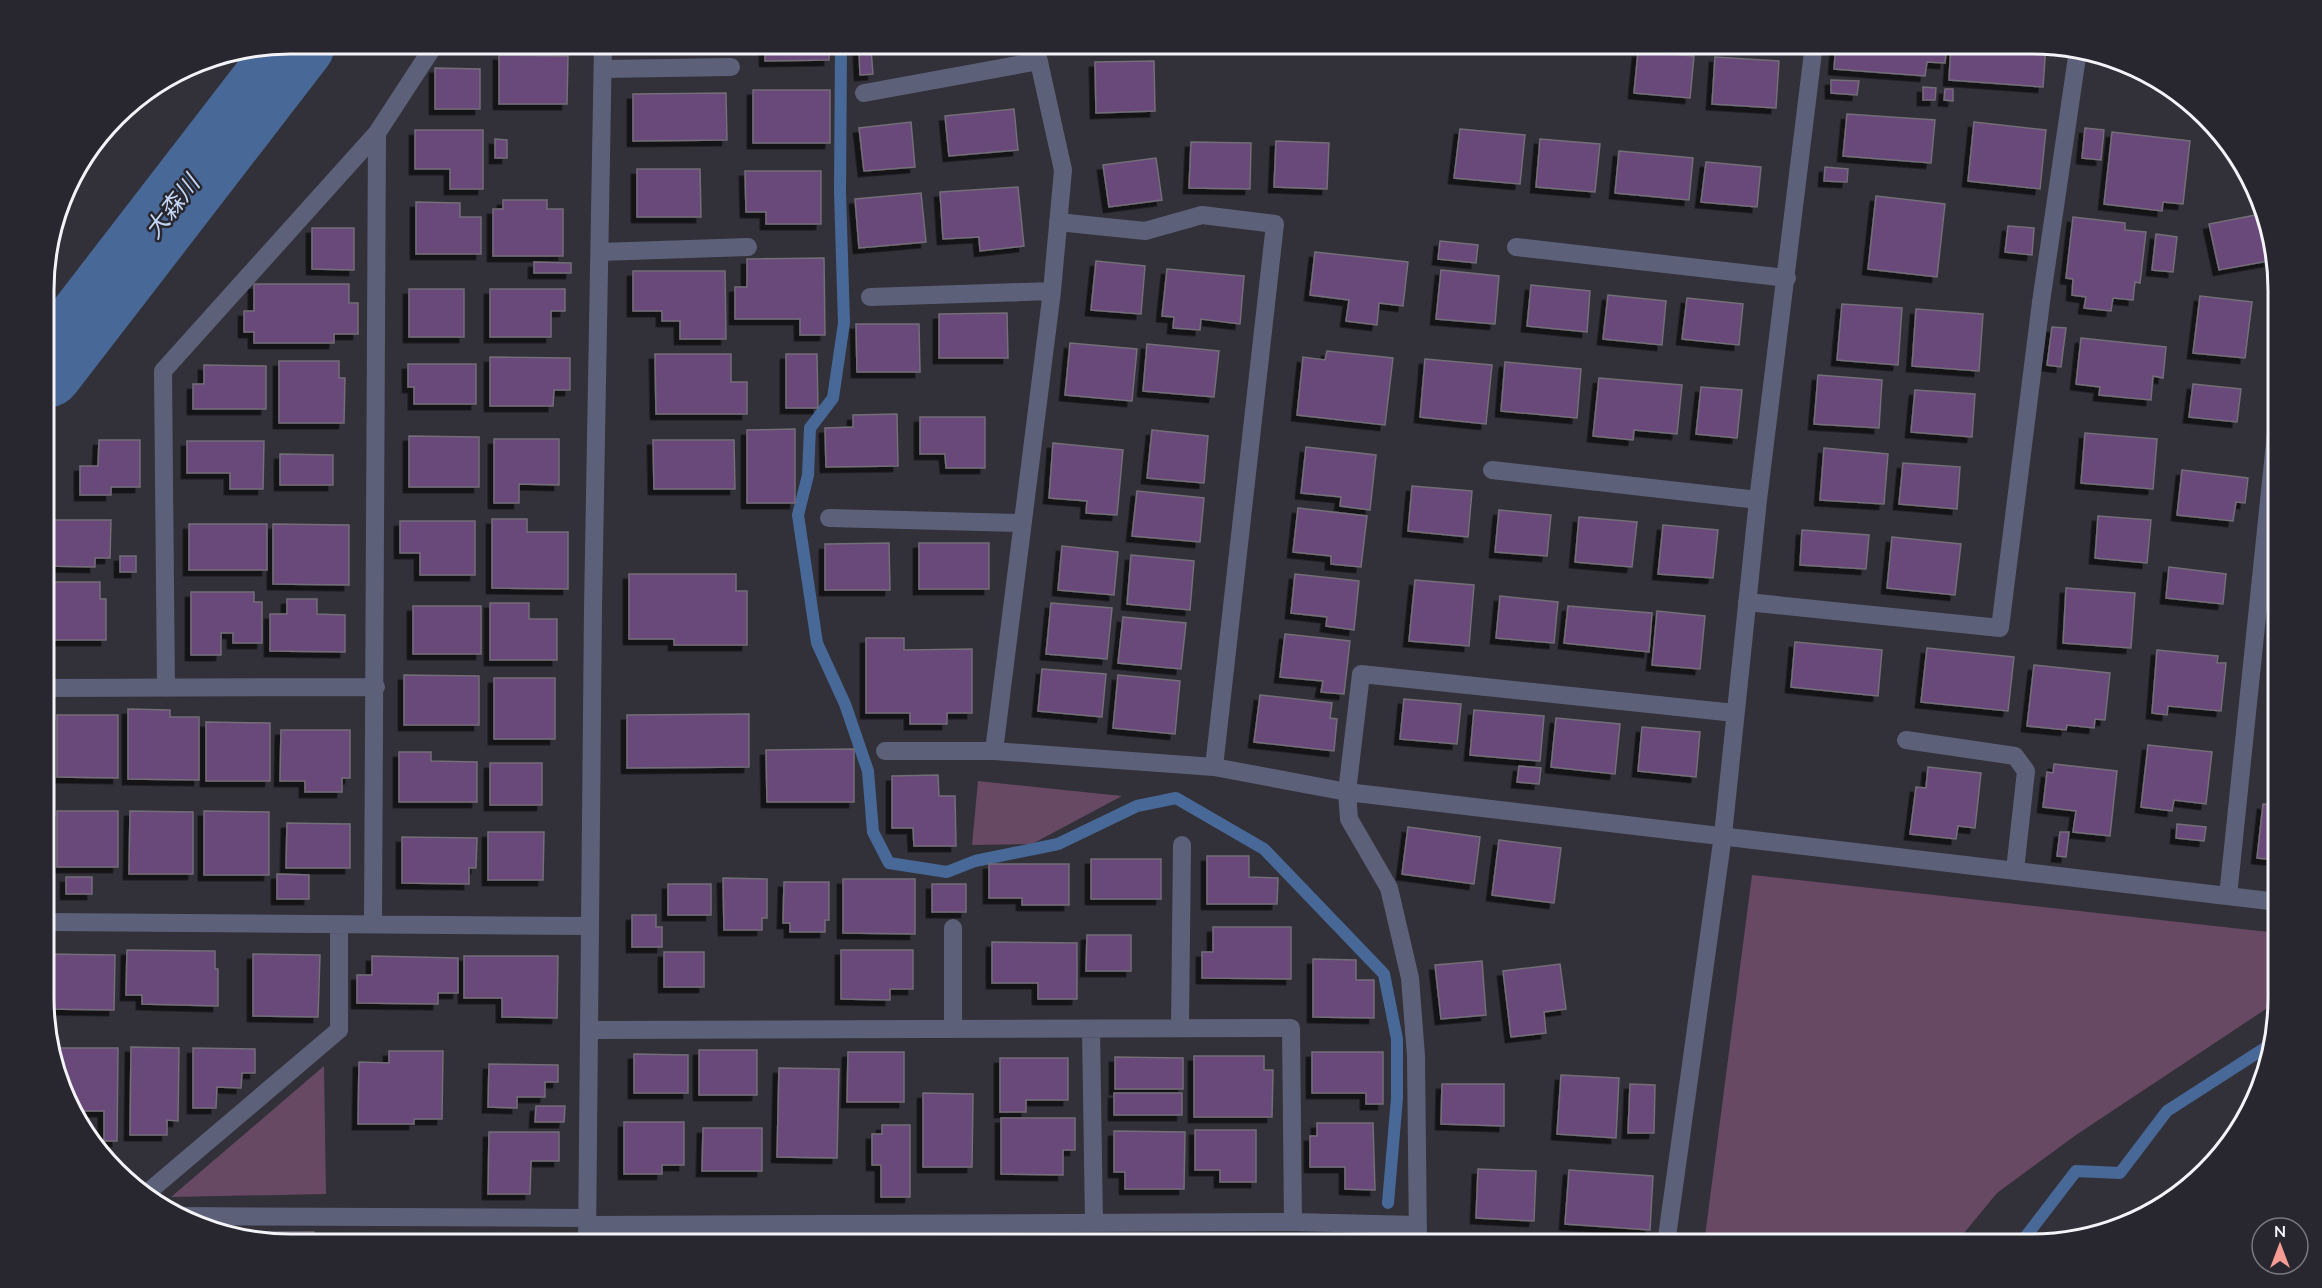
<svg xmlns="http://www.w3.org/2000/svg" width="2322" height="1288" viewBox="0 0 2322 1288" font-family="Mulish,'Noto Sans JP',sans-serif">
<defs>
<filter id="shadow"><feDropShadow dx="-5.5" dy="5.5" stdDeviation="0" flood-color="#0009"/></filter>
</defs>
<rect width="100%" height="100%" fill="#323038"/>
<path fill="#674963" d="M978 781 1122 796 1032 844 972 845Z
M1752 875 2278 933V1001L2076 1135 1997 1193 1955 1244H1704Z
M324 1066 326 1194 171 1197Z"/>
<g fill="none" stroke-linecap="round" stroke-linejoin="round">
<path stroke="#486998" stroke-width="12" d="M841 44 840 192 844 323 833 398 810 428 808 475 798 515 817 643 845 704 868 771 873 832 889 863 947 872 975 861 1058 844 1137 806 1176 798 1264 849 1384 974 1397 1039V1098L1388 1203
M2020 1244 2076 1171 2120 1173 2167 1111 2268 1046"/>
<path stroke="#486998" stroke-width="74" d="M46 371 298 44"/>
</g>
<path fill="#68497a" stroke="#736e77" stroke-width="1.5" filter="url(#shadow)" d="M638 44H736V46L638 47Z
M765 44H829V60L765 61Z
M1836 44H1947L1945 63 1927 62 1925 76 1834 69Z
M1951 44 2046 45 2043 87 1949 80Z
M871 50 873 74 860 75 859 51Z
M1638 52 1694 56 1690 98 1634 93Z
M499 55 568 56 567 104H499Z
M1715 57 1779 61 1776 108 1712 104Z
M1154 61 1155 111 1096 113 1095 62Z
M435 68 480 69V109H435Z
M1831 80 1859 81 1857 95 1831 93Z
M1923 87 1936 88 1935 100H1923Z
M1945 89H1953V101L1944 100Z
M753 90H830V143H753Z
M726 93 727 140 633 141V94Z
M1014 109 1018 150 949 156 945 116Z
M1847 114 1935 120 1931 163 1843 156Z
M911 122 915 167 864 171 859 128Z
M1974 122 2046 130 2040 189 1968 181Z
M2085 128 2104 130 2101 160 2082 158Z
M1460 129 1525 135 1520 184 1454 178Z
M415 130H483V189H450V169H415Z
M2112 132 2190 141 2183 204 2163 202 2162 211 2104 204Z
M495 139 507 140V158H495Z
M1540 139 1600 144 1595 192 1536 187Z
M1276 141 1329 143 1327 189 1274 187Z
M1191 142 1251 143 1250 189 1189 188Z
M1619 151 1693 158 1689 200 1615 193Z
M1156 158 1162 200 1109 207 1103 165Z
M1706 162 1761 167 1757 207 1701 202Z
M1825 167 1848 169 1847 182 1824 181Z
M637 169H700L701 217H637Z
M745 171H821V224H766V212H746Z
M1018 187 1024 246 980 251 979 237 943 239 940 192Z
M921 193 926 242 859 248 855 199Z
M1876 196 1945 204 1937 277 1868 269Z
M503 200H547V209H563V256H493V209H503Z
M416 202 460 203V217H481V254H416Z
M2261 214 2262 219 2267 218 2272 244 2266 245 2269 261 2219 270 2209 224Z
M2073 217 2125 223V230L2146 232 2140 283 2135 282 2133 300 2113 298 2111 311 2084 308 2086 297 2072 295 2073 279 2066 278Z
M2008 226 2034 228 2032 255 2005 252Z
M312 228H354V270L312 269Z
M2156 234 2177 237 2173 272 2152 270Z
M1440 241 1478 245 1476 263 1438 259Z
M1315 252 1408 262 1403 306 1379 303 1377 325 1346 321 1349 300 1310 295Z
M824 258 825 335H800V319H735V287H747V259Z
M1096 261 1145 266 1141 314 1091 310Z
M534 262 571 263V273H534Z
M1167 269 1244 276 1240 324 1201 319 1200 330 1173 328 1174 317 1162 316Z
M1441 270 1499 276 1495 324 1436 319Z
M633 271H725L726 339H680V321H662V311H633Z
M254 284H349V303H358V334H334V343H254V332H244V311H254Z
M1531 285 1590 291 1587 332 1527 326Z
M409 289H464V337H409Z
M490 289H565V311H551V337H490Z
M1608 295 1666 301 1662 345 1603 339Z
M2200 296 2252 302 2245 358 2193 353Z
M1687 298 1743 304 1739 345 1682 339Z
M1842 304 1902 308 1898 365 1837 360Z
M1916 309 1983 314 1979 371 1912 366Z
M1007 313 1008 358H939V314Z
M856 324H919L920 372H857Z
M2052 327 2066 328 2061 367 2047 365Z
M2081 338 2166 347 2163 378 2153 376 2151 400 2099 395 2100 387 2076 384Z
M1070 343 1137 349 1132 401 1065 395Z
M1147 344 1219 351 1214 397 1143 391Z
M1327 351 1393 358 1385 425 1297 415 1303 357 1325 360Z
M655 354H731V382H747V414H656Z
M786 354H817L818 408H786Z
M490 357 570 358V390H554L553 406H490Z
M1425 359 1492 365 1486 424 1420 417Z
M279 361H339V378H345L344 423H279Z
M1505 362 1581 369 1577 418 1501 411Z
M408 364H476V404H414V387H408Z
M204 365 266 366V409H193V384H204Z
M1818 375 1882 380 1879 428 1814 424Z
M1599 378 1682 385 1677 434 1634 430 1633 440 1593 436Z
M2193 384 2241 389 2237 422 2189 417Z
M1701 387 1742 390 1737 438 1696 434Z
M1915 390 1975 394 1972 437 1911 432Z
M897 414 898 466 826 467 825 428 853 427V415Z
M920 417H985V468H946L945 454H920Z
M795 429V503H747V430Z
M1152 430 1208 436 1204 483 1147 478Z
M2085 433 2157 439 2153 489 2081 483Z
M409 436 479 437V487H409Z
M494 439H559V485L519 484V503H494Z
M99 440H140V487H111V495H80V466H98Z
M653 440H734L735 489H654Z
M187 441H264L263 489H230V473H187Z
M1053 443 1123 450 1117 515 1086 513 1087 501 1049 498Z
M1306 447 1376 455 1370 510 1340 506 1341 497 1301 493Z
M1824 448 1888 454 1884 504 1820 500Z
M280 454 333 455V485H280Z
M1903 463 1960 467 1957 509 1899 504Z
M2182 470 2248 478 2245 503 2236 502 2233 521 2177 515Z
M1412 486 1472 491 1468 537 1408 531Z
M1137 491 1204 498 1200 542 1132 536Z
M1298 508 1367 516 1361 567 1331 564V556L1293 552Z
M1499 510 1551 515 1547 556 1495 552Z
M2098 516 2151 520 2147 563 2095 558Z
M1579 517 1637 522 1632 567 1575 562Z
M492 519H527V532H568V589L492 588Z
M46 520H111L110 558H95V567L46 566Z
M400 521H475V575H420V553H400Z
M189 524H267V570H189Z
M273 524 349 525V585L273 584Z
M1663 525 1718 530 1713 578 1658 574Z
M1802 530 1869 535 1866 569 1800 565Z
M1892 537 1961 544 1955 595 1887 588Z
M889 543 890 590H825V544Z
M919 543H989V589H919Z
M1062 546 1118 552 1114 595 1058 590Z
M1131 555 1194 561 1190 610 1127 604Z
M120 556H136V572H120Z
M2169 567 2226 574 2223 604 2166 598Z
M629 574H736V591H747V645H674V639H629Z
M1295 574 1359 581 1354 630 1326 626 1327 617 1291 613Z
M1415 580 1474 585 1469 646 1409 641Z
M46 582H100V599H106V640H46Z
M2066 588 2135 593 2131 648 2063 643Z
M191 592H254V602H262V643H233V633H221V655H191Z
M1500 596 1558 602 1554 643 1496 638Z
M287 599H317V614L345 615V652L270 651V614H287Z
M490 603H529V619H557V660H490Z
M1051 603 1112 608 1107 659 1046 654Z
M413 606H481V654H413Z
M1568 606 1652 613 1649 652 1564 643Z
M1657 611 1705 616 1700 669 1652 665Z
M1123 617 1186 623 1181 669 1118 663Z
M1285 634 1350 641 1344 694 1321 692 1323 681 1280 677Z
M866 638H904V650L972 649V713H947V724H910V713H866Z
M1795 642 1882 650 1878 696 1791 687Z
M1927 648 2014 657 2008 711 1921 702Z
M2157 650 2218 656 2217 663H2226L2221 711 2168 706 2167 715 2152 713Z
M2034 665 2110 673 2105 720 2095 719 2094 728 2067 725 2066 730 2027 726Z
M1042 669 1106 674 1102 717 1038 711Z
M404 675 479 676V725H404Z
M1118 675 1180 681 1175 734 1113 728Z
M494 678H555V739H494Z
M1260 695 1332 703 1330 718 1337 719 1334 751 1254 742Z
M1404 699 1461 704 1457 744 1400 739Z
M128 709 170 710V717H199V780L128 779Z
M1474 710 1544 716 1540 761 1470 755Z
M749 714V767L627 768V715Z
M57 715H118V778L57 777Z
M1556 718 1620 724 1615 774 1551 767Z
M206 722 270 723V781H206Z
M1642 727 1700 732 1696 777 1638 771Z
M281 730H350V778H342V792H305V781H280Z
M2148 745 2212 752 2206 804 2174 800 2172 811 2141 807Z
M854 749V802H767L766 750Z
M399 752H431V761L477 762V802H399Z
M46 756H49V785H46Z
M490 763H542V805H490Z
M2054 764 2117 771 2110 836 2073 832 2076 811 2043 807 2047 772 2053 773Z
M1519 766 1541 768 1539 784 1517 782Z
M1928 767 1981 773 1975 828 1958 826 1956 839 1910 834 1916 787 1926 788Z
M938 775 939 796H955L956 846H914L913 828H892V776Z
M2263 804 2278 806V860L2257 858Z
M57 811H118V867H57Z
M130 811 193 812V874H129Z
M204 811 269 812V875H204Z
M287 823 350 824V868H286Z
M2177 824 2206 827 2204 841 2176 838Z
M1408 827 1480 837 1474 884 1402 874Z
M488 832H544L543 880H488Z
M2060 832H2069L2066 857 2057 856Z
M402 837 477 838 476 868H469V884L402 883Z
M1499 840 1561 848 1554 903 1492 895Z
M1207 856H1249V877L1278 878 1277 904H1207Z
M1091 859H1161V899H1091Z
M989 864H1069V905H1022V898H989Z
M277 874 309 875V899H277Z
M66 877H92V894H66Z
M723 878 767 879V918H762V930H724Z
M843 879H915V934L843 933Z
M784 882H829V920H825V932H790V923H783Z
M668 884H711V915H668Z
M932 884H966V912H932Z
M632 915H656V927H662V947H632Z
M1213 927H1291V979L1202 978V952H1213Z
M1087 935H1131V971H1086Z
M992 942 1077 943V999H1038V983H992Z
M127 950 215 951V969H218V1006L142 1004V995H126Z
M841 950H913V989H890V1000L841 999Z
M664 952H704V987H664Z
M46 954 115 955 114 1010 46 1009Z
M253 954 320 955 318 1017 253 1016Z
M372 956 458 958V993H438V1004L357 1003V975H372Z
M464 956H558L557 1018 502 1017V998H464Z
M1313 959 1356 960V980H1374V1018L1313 1017Z
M1482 961 1486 1015 1441 1019 1435 965Z
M1560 964 1566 1009 1544 1012 1546 1033 1511 1037 1503 971Z
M131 1047 179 1048 178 1121 167 1120V1135H130Z
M52 1048H118L117 1141H104V1111H76Z
M193 1048 255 1049V1073H242L241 1088 217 1087 216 1108H193Z
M699 1050H757V1095H699Z
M389 1051H443L442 1119H414V1124H358L359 1062 389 1063Z
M848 1052H904V1102H847Z
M1312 1052H1383V1104H1366V1093H1312Z
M634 1054 688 1055V1093H634Z
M1194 1056H1264V1070H1273L1272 1117H1194Z
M1115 1057 1183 1058V1089H1115Z
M1000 1058H1068V1100H1026V1112H1000Z
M489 1064 558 1065V1082H545V1097H517V1108L488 1107Z
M779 1068 839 1069 837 1158 777 1157Z
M1561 1075 1619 1078 1616 1138 1557 1134Z
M1442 1084H1504V1126L1441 1124Z
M1630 1084 1655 1085 1654 1133H1628Z
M923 1093 973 1094 972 1167H923Z
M1114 1093H1182V1115H1114Z
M536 1106H565L564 1122H535Z
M1001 1118H1075V1150H1063V1175L1001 1174Z
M624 1122H684V1165H662V1174H624Z
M1317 1123H1373L1375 1190 1345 1189V1167H1310V1136H1317Z
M882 1125H910V1197H881V1165H872V1134H882Z
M703 1128H762V1171H702Z
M1195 1130H1256V1182H1220V1170H1195Z
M1114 1131 1185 1132 1184 1189H1125V1172H1114Z
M489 1132H559V1161H531L530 1194H488Z
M1478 1169 1536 1171 1534 1221 1476 1218Z
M1569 1170 1653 1176 1650 1230 1565 1224Z
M234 1232H314V1244H290L234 1237Z
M375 1242H436V1244H375Z"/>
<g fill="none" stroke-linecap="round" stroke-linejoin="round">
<path stroke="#5c6179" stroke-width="18" d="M603 69 731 67
M864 93 1039 61
M1058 222 1145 231 1202 215 1275 224 1214 767
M1516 247 1787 278
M600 252 748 247
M870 297 1052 291
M1492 470 1758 500
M829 518 1022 523
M1747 602 2000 628 2041 302 2078 50
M46 688 376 687
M166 688 163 371 377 133 435 44
M1906 740 2015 756 2026 771 2015 870
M885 751H994L1214 767 1347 792 2278 902
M994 751 1052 291 1063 170 1035 44
M2228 896 2278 414
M46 922 590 926
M373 924 377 133
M1180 1028 1182 845
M953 1029V928
M1091 1029 1094 1223
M589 1030 1291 1028 1293 1222
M147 1193 339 1030V924
M177 1216 587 1218
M587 1225 1293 1222 1417 1225
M587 1244 593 608 603 44
M1418 1244 1416 1056 1410 978 1389 888 1349 819 1347 792 1361 674 1735 713
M1666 1244 1723 835 1758 500 1814 44"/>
</g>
<g text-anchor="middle" stroke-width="5" stroke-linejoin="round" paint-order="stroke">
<g font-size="24" font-style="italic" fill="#c3d7f4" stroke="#28262e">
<text transform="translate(172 207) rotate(-52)" y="8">大森川</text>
</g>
</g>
<path d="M0 0H2322V1288H0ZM290 54H2032A236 236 0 0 1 2268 290V998A236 236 0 0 1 2032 1234H290A236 236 0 0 1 54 998V290A236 236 0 0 1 290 54Z" fill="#28262e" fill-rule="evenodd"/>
<path fill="none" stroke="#f4f3f8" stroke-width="3" d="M290 54H2032A236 236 0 0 1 2268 290V998A236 236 0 0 1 2032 1234H290A236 236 0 0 1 54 998V290A236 236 0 0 1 290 54Z"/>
<g transform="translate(2280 1246)"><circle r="28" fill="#28262e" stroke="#7a787f" stroke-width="1.5"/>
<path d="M0-4.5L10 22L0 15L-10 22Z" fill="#f59c94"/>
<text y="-9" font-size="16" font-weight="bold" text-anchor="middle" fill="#f4f3f8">N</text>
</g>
</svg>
